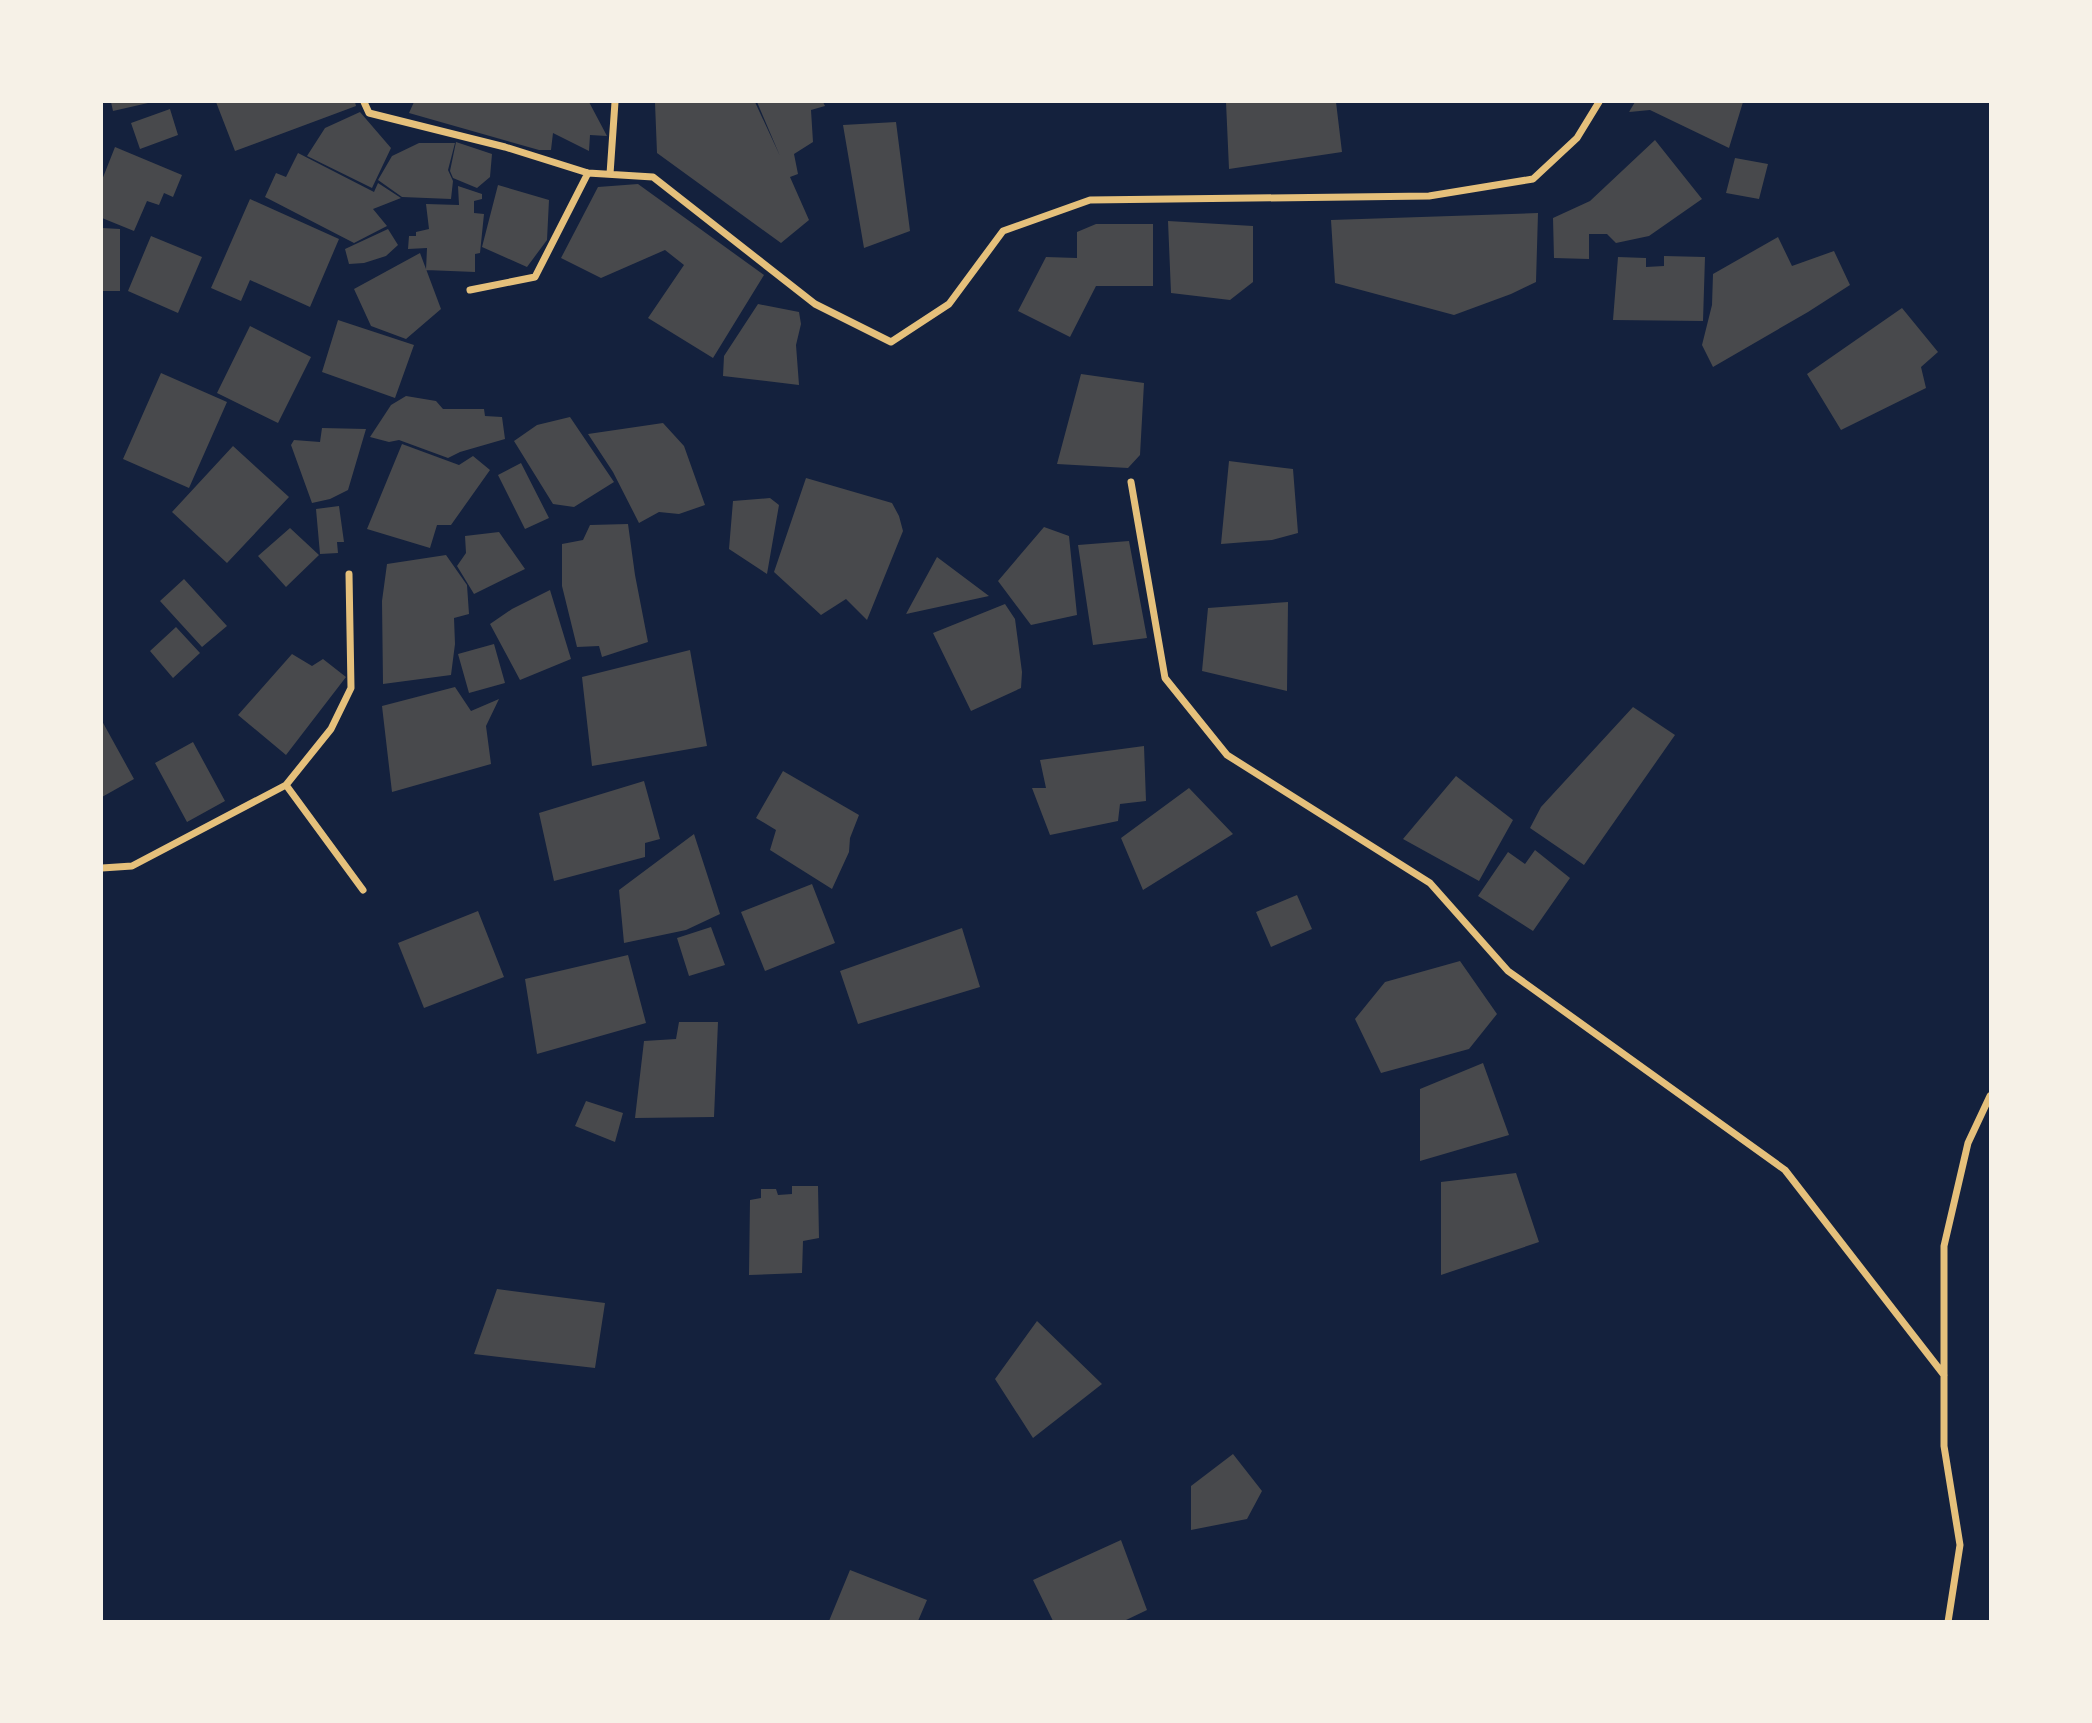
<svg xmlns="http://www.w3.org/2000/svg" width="2092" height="1723" viewBox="0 0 2092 1723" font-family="'Times New Roman',serif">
<rect width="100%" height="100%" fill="#14213d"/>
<path fill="#48494c" d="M111 102H148V103L113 111Z
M216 102H355L356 106 235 151Z
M414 102H589L607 136 590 135 589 151 553 133 551 150H539L409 113Z
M658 102H755L780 156 757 102H823L825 106 811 110 813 142 794 154 798 174 790 177 809 220 781 243 657 153 655 103Z
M1226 102H1336L1342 152 1229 169Z
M1635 102H1743L1729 148 1650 110 1629 112Z
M170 109 178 135 140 149 131 123Z
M360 112 391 148 372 188 307 156 325 128Z
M896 122 910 231 864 248 843 125Z
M1655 140 1702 199 1649 236 1616 243 1607 234H1589V259L1554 258 1553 218 1590 201Z
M456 142 492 154 490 177 477 188 453 178 450 171Z
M419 143H455L448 170 453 181 451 199 402 197 378 180 392 156Z
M115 147 182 175 173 197 164 193 159 205 147 201 134 231 102 218V180Z
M298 153 374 192 378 183 401 198 373 209 387 226 354 243 265 197 276 173 286 177Z
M1735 158 1768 164 1759 199 1726 193Z
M638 184 764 275 713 358 648 318 684 265 665 250 601 278 561 258 598 187Z
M498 185 549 200 547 240 527 267 482 247Z
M458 186 482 194V199L474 201V213L484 214 480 253 475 254V272L426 270 427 248 408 249 409 236H416V232L429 229 426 204 459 205Z
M250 199 339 239 310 307 250 280 241 301 211 288Z
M1538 213 1536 282 1511 294 1454 315 1335 283 1331 220Z
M1168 221 1253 226V282L1230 300 1171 293Z
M1096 224H1153V286H1096L1070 337 1018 311 1046 257 1077 258V232Z
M102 228 120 229V291H102Z
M388 229 398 245 386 256 364 263 349 264 345 249Z
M151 236 202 257 178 313 128 291Z
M1778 237 1792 266 1834 251 1850 285 1808 312 1713 367 1702 345 1712 305 1713 274Z
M420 253 441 309 406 339 371 326 354 289Z
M1664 256 1705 257 1703 321 1613 320 1618 257 1646 258V267L1664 266Z
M758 304 799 312 801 324 796 345 799 385 723 376 724 356Z
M1902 308 1938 352 1921 367 1926 388 1841 430 1807 374Z
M338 320 414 345 395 398 322 372Z
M250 326 311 357 278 423 217 393Z
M161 373 227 402 189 488 123 459Z
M1081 374 1144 383 1140 455 1128 468 1057 464Z
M406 396 436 401 443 409H484L485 416 502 417 505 439 460 452 448 458 399 440 389 442 370 437 391 405Z
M570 417 614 482 574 507 553 504 514 441 537 425Z
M663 423 684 446 705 505 679 514 659 512 639 523 613 472 588 434Z
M322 428 366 429 348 490 330 499 312 503 291 445 294 440 320 442Z
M402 444 459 465 473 456 490 470 451 525H437L430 548 367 529Z
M233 446 289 497 227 563 172 512Z
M1229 461 1293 469 1298 533 1272 540 1221 544Z
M521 463 549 518 525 529 498 475Z
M806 478 892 503 899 516 903 531 867 620 846 599 821 615 774 572Z
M770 498 779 505 767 574 729 549 733 501Z
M339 506 344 542H337L338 553 320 554 316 509Z
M628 524 635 575 648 642 602 657 599 646 577 647 562 586V544L583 540 590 525Z
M1044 527 1069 536 1077 615 1031 625 998 581Z
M290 528 319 555 286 587 258 556Z
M499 532 525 569 474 594 457 566 466 553 465 536Z
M1129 541 1147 638 1093 645 1078 545Z
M446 555 467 585 469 614 454 618 455 644 451 675 383 684 382 601 387 564Z
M937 557 989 596 906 614Z
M184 579 227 626 202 647 160 601Z
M550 590 571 659 520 680 490 624 512 609Z
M1288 602 1287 691 1202 671 1208 608Z
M1005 604 1015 619 1022 672 1021 688 971 711 933 633Z
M176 627 200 653 173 678 150 651Z
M494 644 505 683 469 693 458 654Z
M690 650 707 746 592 766 582 677Z
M292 654 312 666 323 659 346 677 286 755 238 715Z
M455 687 471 711 499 699 486 726 491 764 392 792 382 706Z
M1633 707 1675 735 1584 865 1530 828 1541 807Z
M102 721 134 779 102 797Z
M193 742 225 801 187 822 155 763Z
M1144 746 1146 801 1120 804 1118 821 1050 835 1032 788H1046L1040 760Z
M783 771 859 815 850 838 849 852 832 889 770 850 776 830 756 818Z
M1456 776 1513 820 1479 881 1403 839Z
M644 781 660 839 645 843V857L554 881 539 813Z
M1189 788 1233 834 1143 890 1121 838Z
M694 834 720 914 686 930 624 943 619 890Z
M1535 850 1570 878 1533 931 1478 896 1508 852 1525 864Z
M812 884 835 943 765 971 741 912Z
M1297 895 1312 929 1271 947 1256 912Z
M478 911 504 977 424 1008 398 943Z
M711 927 725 965 689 976 677 938Z
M962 928 980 987 858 1024 840 971Z
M628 955 646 1023 537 1054 525 979Z
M1460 961 1497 1014 1469 1049 1381 1073 1355 1019 1385 982Z
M679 1022H718L714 1117 635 1118 644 1041 676 1039Z
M1483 1063 1509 1135 1420 1161V1089Z
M586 1101 623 1113 615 1142 575 1126Z
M1516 1173 1539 1242 1441 1275V1182Z
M792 1186H818L819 1238 803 1241 802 1273 749 1275 750 1200 761 1198V1189H776L778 1195 792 1194Z
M497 1289 605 1303 595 1368 474 1354Z
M1037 1321 1102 1384 1033 1438 995 1379Z
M1233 1454 1262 1491 1247 1519 1191 1530V1486Z
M1121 1540 1147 1610 1124 1621H1053L1033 1580Z
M850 1570 927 1600 918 1621H829Z"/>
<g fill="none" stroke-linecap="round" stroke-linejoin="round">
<path stroke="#e5c07b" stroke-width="7" d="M364 102 369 113 505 147 588 173 653 177 815 304 891 342 949 304 1003 231 1090 200 1429 196 1533 179 1577 138 1599 102
M610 174 615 102
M470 290 535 277 588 173
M1131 482 1165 678 1227 755 1430 883 1508 971 1785 1170 1944 1375
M286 785 363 890
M102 868 132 866 286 785 331 729 351 688 349 574
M1948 1622 1960 1545 1944 1446V1246L1968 1143 1990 1096"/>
</g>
<rect width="2092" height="1723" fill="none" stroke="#f6f1e7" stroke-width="206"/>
</svg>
